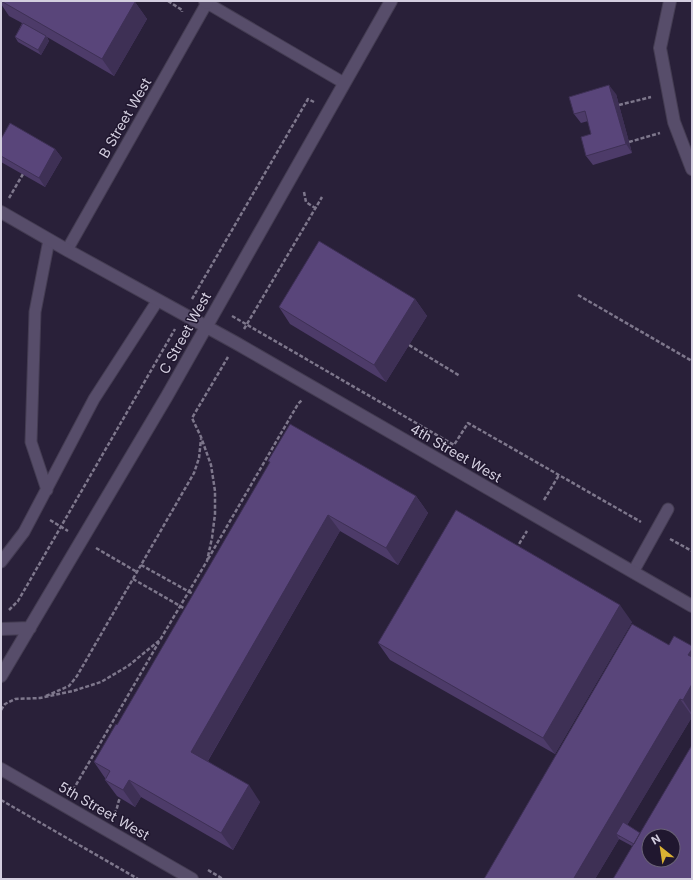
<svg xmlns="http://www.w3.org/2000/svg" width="693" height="880" viewBox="0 0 693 880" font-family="Inter,sans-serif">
<rect width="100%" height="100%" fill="#292039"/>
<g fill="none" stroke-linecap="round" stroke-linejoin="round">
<defs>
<path id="lane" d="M207 3 344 83
M67 250 208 1
M47 490 31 442 35 312 49 240
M1 562 24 532 94 399 158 300
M633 572 668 509"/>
<path id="street" d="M205 1 207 3
M670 1 660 48 674 122 692 169"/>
<path id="secondary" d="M1 212 67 250 236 343 692 606
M1 629 30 628
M1 676 167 396 391 1
M1 769 192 879"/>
</defs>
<use href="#lane" stroke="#443c52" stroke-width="13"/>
<use href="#street" stroke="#443c52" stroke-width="14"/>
<use href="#secondary" stroke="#443c52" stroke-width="14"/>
<path stroke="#7e778c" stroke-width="2.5" stroke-dasharray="4 2" stroke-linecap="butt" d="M168 1 182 10V12
M619 105 651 97
M629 142 660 133
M304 192 306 202 315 208
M9 198 23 174
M578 295 692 361
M192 299 308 99 314 102
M232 316 454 445 468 423 641 522
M244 329 322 197
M409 345 460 376
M544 500 559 475
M50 520 68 531
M670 539 692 551
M96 548 137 572
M516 549 527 531
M208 559 298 404 302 400
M141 565 195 595
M133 579 187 610
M9 610 18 601 175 329
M46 696 69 686 77 676 194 473 199 458 201 439
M1 710 5 704 15 699 40 698 73 691 101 682 128 666 160 640 207 561 212 538 215 514V491L211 465 201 437 192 418 228 357
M73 790 159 642
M1 800 138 879
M114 814C118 809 117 804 120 798
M208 870 223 879"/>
<use href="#lane" stroke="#574d6a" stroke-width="11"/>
<use href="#street" stroke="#574d6a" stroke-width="12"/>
<use href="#secondary" stroke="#574d6a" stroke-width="12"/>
</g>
<path fill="#4d3b69" d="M1 1 135 2 147 19 114 76 47 37 49 41 41 55 18 42 15 37 22 23 9 16 1 4Z
M616 94 632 153 593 165 586 156 591 134 588 121 581 123 574 114Z
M1 139 55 149 62 158 45 187 1 162Z
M415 299 427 316 386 382 290 324 279 307Z
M268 461 416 496 428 513 398 565 340 531 208 761 260 802 233 850 141 797 135 807 117 796 105 780V778L94 762 117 725 270 463Z
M632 622 555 754 390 660 378 643Z
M669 645 692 646V717L627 825 640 833 632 846 619 839 595 879H484Z"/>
<path fill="#3e3055" d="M135 2 147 19 114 76 102 59Z
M46 36 49 41 41 55 38 50Z
M609 85 616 94 632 153 626 144Z
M55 149 62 158 45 187 39 178Z
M415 299 427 316 386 382 374 365Z
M416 496 428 513 398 565 386 548Z
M328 515 340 531 203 769 191 752Z
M620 605 632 622 555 754 543 738Z
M692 649V660L688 655Z
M692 684V714L683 700Z
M680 699 692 716V717L620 837 616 834 619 839 595 879H574V878Z
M129 780 141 797 135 807 123 790Z
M249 785 260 802 233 850 221 833Z"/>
<path fill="#59457a" stroke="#3e3055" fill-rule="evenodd" d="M1 1H133L135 2 102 59Z
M23 23 46 36 38 50 15 37Z
M609 85 626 144 586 156 581 137 591 134 585 111 574 114 569 97Z
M10 123 55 149 39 178 1 156V139Z
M319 241 415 299 374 365 279 307Z
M290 424 416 496 386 548 328 515 191 752 249 785 221 833 129 780 123 790 105 780 110 771 94 762 116 724 117 725 270 462 268 461Z
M456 510 620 605 543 738 378 643Z
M632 624 669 645 674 636 692 646V649L688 655 692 657V684L683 700 680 699 574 878 575 879H484Z
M692 745V879H613ZM649 836H673V860H649Z
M623 822 640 833 634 844 616 834Z"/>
<g text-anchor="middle" stroke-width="3" stroke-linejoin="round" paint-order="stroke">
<g font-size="14" fill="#d3cedf" stroke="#20172f">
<text transform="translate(125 118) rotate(-60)" y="5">B Street West</text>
<text transform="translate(185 333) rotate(-61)" y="5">C Street West</text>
<text transform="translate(456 453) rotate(30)" y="5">4th Street West</text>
<text transform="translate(104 811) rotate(30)" y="5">5th Street West</text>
</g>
</g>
<rect width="693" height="880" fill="none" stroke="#d3cedf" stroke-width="4"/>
<g transform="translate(661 848) rotate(330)"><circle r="19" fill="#20172f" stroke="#686075"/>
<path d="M0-3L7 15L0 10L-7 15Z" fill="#dbb233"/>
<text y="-6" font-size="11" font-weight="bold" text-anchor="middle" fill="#d3cedf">N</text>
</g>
</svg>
